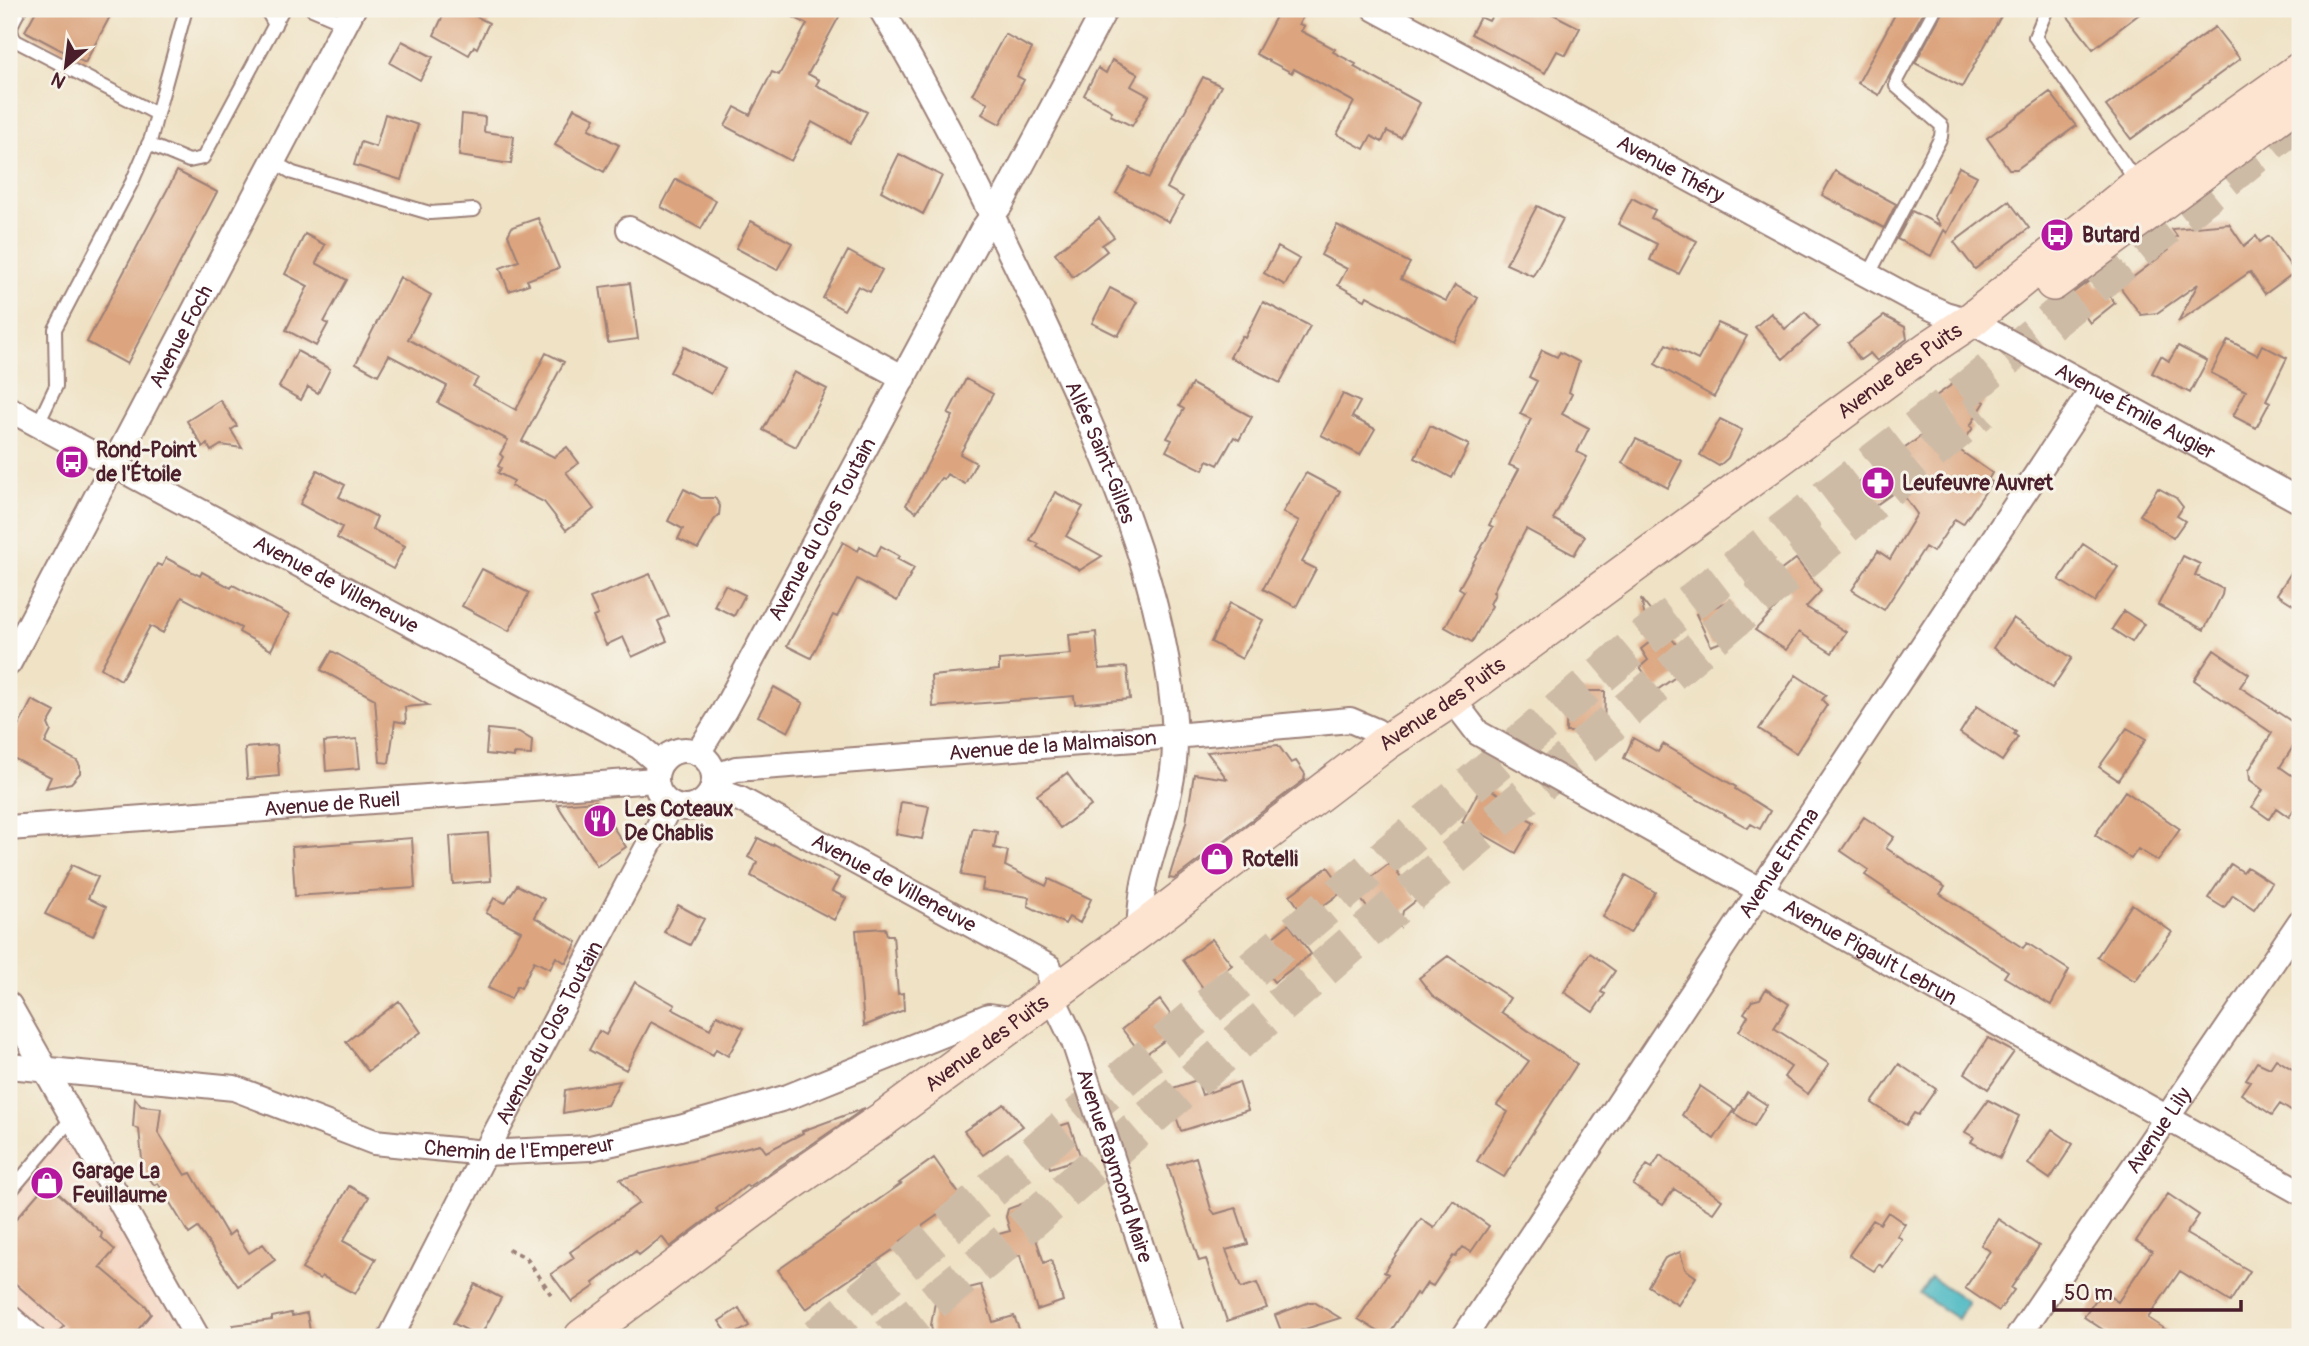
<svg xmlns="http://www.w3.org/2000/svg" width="2309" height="1346" viewBox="0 0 2309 1346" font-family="Pangolin,sans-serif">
<rect width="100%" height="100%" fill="#f7f3e8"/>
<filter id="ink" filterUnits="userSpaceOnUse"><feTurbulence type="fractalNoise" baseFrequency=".0143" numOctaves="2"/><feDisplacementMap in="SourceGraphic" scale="14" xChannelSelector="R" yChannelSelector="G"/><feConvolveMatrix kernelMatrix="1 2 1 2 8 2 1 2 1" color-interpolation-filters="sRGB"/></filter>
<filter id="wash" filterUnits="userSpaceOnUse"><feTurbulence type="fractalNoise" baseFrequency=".00686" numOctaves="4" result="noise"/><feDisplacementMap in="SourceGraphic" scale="28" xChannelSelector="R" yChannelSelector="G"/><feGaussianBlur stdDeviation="1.57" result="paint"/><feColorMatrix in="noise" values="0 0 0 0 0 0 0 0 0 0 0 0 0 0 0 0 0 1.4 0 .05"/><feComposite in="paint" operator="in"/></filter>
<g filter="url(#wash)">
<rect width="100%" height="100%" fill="#efe2c5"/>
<path fill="#f4d3c0" d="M72 1118 197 1337H32L9 1317V1193Z"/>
<path fill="#4ab8c2" stroke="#4a6c76" stroke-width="2" d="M1931 1277 1968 1302 1958 1319 1920 1294Z"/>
<g id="blocks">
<path fill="#dca57f" d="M37 9H114L85 63 25 31Z
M446 9H462L489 23 477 48 474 46 469 55 434 35Z
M778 9H829L840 15 808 74 819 80 816 85 867 112 850 143 812 122 791 161 725 126 735 107 750 115 772 72 779 75 807 24Z
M1280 9H1307L1299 24 1304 26 1301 31 1335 49 1333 52 1356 64 1354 67 1420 103 1401 138 1387 131 1382 142 1371 136 1364 149 1337 134 1354 102 1294 69 1292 73 1256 54Z
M1496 9H1543L1580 28 1566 55 1557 51 1545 73 1471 34 1480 17 1489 21Z
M1898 9H1925L1879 95 1858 83Z
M1944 9H2005L1962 87 1915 63Z
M2062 9H2146L2093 49Z
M2215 27 2240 59 2131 139 2106 106Z
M1005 34 1032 49 1017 76 1024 80 1000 124 982 114 988 103 972 94Z
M402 41 433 57 420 80 390 63Z
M1112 60 1138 74 1131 86 1149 96 1132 126 1110 115 1112 111 1084 95 1098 68 1106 73Z
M1203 77 1221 86 1167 188 1183 197 1169 222 1116 193 1130 168 1149 178Z
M2050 92 2076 126 2017 169H2009L1987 138Z
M574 108 595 118 589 129 619 145 604 172 555 145Z
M385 114 418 125 401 180 354 165 361 142 376 147Z
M462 114 485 117 484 132 514 136 511 164 459 156Z
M899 154 942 176 923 214 881 191Z
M1959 167 1977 176 1947 233 1944 230 1931 256 1897 239 1912 211 1941 226 1934 216Z
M177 171 217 192 127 364 87 342Z
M1835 171 1896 204 1884 228 1822 195Z
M676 179 716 201 701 229 661 207Z
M1632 198 1655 210 1651 218 1697 241 1679 274 1650 260 1657 244 1618 224Z
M2009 201 2029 228 1975 269 1954 242Z
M1537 206 1563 219 1533 276 1506 264Z
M538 218 559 268 527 280 529 284 509 291 500 268 519 261 508 235 512 227Z
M1099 218 1114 237 1102 245 1107 251 1073 277 1055 253Z
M751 221 792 243 777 270 736 248Z
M2229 224 2244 246 2256 236 2260 242 2269 236 2295 272 2265 294 2250 272 2178 322 2198 284 2157 313 2141 315 2120 287 2169 250 2166 246 2177 236 2172 229Z
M1337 225 1410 263 1401 279 1446 301 1455 285 1478 298 1454 342 1367 296 1365 300 1338 285 1347 269 1321 255Z
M305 234 325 245 316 263 347 280 324 322 328 324 316 346 286 330 308 286 285 274Z
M1278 247 1299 259 1285 285 1264 273Z
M848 251 882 270 870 292 858 286 844 310 823 298Z
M400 277 431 295 408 339 478 378 473 386 516 410 546 353 564 362 522 441 554 457 567 447 579 463 566 472 594 509 566 530 544 502 511 486 514 481 498 473 501 468 498 466 503 457 500 454 508 440 438 403 447 386 389 355 378 375 356 363Z
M2092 279 2097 287 2101 284 2115 303 2090 323 2070 295Z
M630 283 638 339 608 343 600 287Z
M1110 288 1137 302 1118 336 1092 323Z
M1263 302 1310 326 1280 383 1230 357 1242 336 1245 338Z
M1805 312 1819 327 1783 359 1755 327 1771 313 1785 329Z
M1884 316 1905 327 1907 339 1877 361 1870 353 1860 360 1848 343Z
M1718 323 1747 336 1714 397 1655 364 1666 344 1698 360Z
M2228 340 2257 355 2262 345 2287 358 2266 400 2270 402 2256 428 2233 416 2246 391 2211 373Z
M2178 346 2207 361 2190 393 2152 373 2161 356 2169 361Z
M684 347 725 369 711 394 670 372Z
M1542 350 1557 357 1560 352 1579 362 1569 392 1572 394 1562 414 1589 428 1577 452 1587 457 1553 519 1585 536 1574 555 1526 529 1493 592 1495 594 1490 604 1492 606 1472 642 1445 627 1464 591 1459 588 1493 527 1489 525 1519 469 1509 465 1531 419 1520 414 1537 381 1529 377Z
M297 351 330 369 318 393 308 387 301 400 279 387Z
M794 372 827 389 796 447 763 430Z
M966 379 993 394 960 454 976 463 965 484 947 474 944 479 941 478 916 512 906 505 953 416 948 414Z
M1957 381 1962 387 1985 402 1970 426 1973 428 1958 449 1992 473 1988 480 1992 482 1963 524 1955 519 1933 552 1925 547 1884 610 1852 590 1878 551 1890 559 1917 514 1899 489 1869 510 1852 487 1950 415 1936 396Z
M1192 384 1252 417 1239 440 1234 437 1218 465 1208 460 1203 470 1166 451 1172 440 1167 438 1184 409 1179 406Z
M1343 394 1360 402 1352 417 1375 429 1360 455 1321 435Z
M220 400 237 426 231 430 242 448 221 445 211 451 207 444 203 447 187 421Z
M1720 419 1742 430 1728 458 1719 466 1700 455Z
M1430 426 1469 445 1452 478 1415 458Z
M1636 439 1682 461 1668 488 1622 463Z
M317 470 345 485 339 497 377 517 372 529 405 546 393 569 337 538 342 527 300 504Z
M1306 473 1340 491 1302 562 1316 569 1296 607 1263 589 1299 521 1283 512Z
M2158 488 2176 498 2183 507 2177 516 2185 521 2173 538 2140 515Z
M684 489 701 498H715L720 506 719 515 714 520 698 549 678 539 683 529 668 521Z
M1055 492 1083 507 1066 536 1102 556 1080 570 1037 547 1039 544 1030 540Z
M843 542 858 551 860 547 876 556 881 546 899 556 897 559 914 568 897 601 857 579 837 617 833 615 811 658 787 646Z
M2083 544 2118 567 2094 602 2059 580Z
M2183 556 2200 564 2195 575 2223 589 2222 595 2204 630 2158 605Z
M166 558 200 576 202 572 231 588 233 585 289 615 271 650 239 632 241 628 182 597 163 633 150 626 121 680 101 668 157 564 162 566Z
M1796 559 1821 591 1806 607 1846 632 1832 653 1799 632 1786 650 1755 630 1790 593 1776 574Z
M2300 559V609L2277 594Z
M482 569 529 593 509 631 462 606Z
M650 574 669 616 658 621 667 641 632 657 623 637 606 645 593 617 598 615 590 598Z
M725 585 745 595 734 616 714 606Z
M1641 599 1690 662 1680 670 1681 673 1657 690 1640 667 1648 660 1641 649 1650 642Z
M1730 601 1741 628 1724 641 1711 646 1696 614Z
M1230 603 1263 620 1242 659 1211 642Z
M2124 611 2144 624 2132 642 2112 629Z
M2013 618 2072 658 2052 688 1993 648Z
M1096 632 1099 669 1127 667 1130 699 1075 704 1074 696 933 707 931 676 999 670V660L1071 654 1069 635Z
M2214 650 2249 674 2240 687 2300 727V736L2280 767 2300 781V800L2289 817 2276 808 2269 819 2252 807 2263 790 2250 780 2249 770 2272 733 2194 680Z
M332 651 428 705 405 707 406 723 395 721 389 763 380 762 375 699 321 670Z
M1796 675 1826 695 1822 700 1827 705 1796 753 1759 729Z
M774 687 803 703 788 732 758 716Z
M1567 691H1605L1604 732H1566Z
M32 700 55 712 48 724 51 731 45 743 77 761 80 766V773L71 783 46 788 51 777 9 756V745Z
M1977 706 2016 732 2014 734 2018 737 2002 761 1960 733Z
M2127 728 2146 739 2118 780 2099 767Z
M488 729 519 732 532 740 531 755 514 754V757L486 754Z
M1633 738 1658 752 1663 744 1736 787 1735 789 1770 811 1760 829 1751 824 1748 828 1624 758Z
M357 739 360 768 326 771 324 742Z
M277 745 279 776 247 779 245 748Z
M1278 745 1291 763 1296 761 1305 774 1304 780 1174 879 1169 878 1186 823 1194 774 1227 779 1207 752Z
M1067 773 1091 806 1060 828 1037 795Z
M1482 785 1501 795 1497 803 1534 822 1516 853 1462 822Z
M2125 791 2180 829 2158 861 2138 849 2131 859 2095 835Z
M596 801 626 847 597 866 557 804Z
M901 802 929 806 922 839 896 834Z
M1864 817 1894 837 1886 848 1945 887 1940 894 2023 948 2027 943 2069 970 2051 1005 2004 977 2008 971 1889 893 1890 892 1865 875 1869 870 1841 851Z
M973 828 997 832 994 848 1008 851 1005 866 1046 886 1049 879 1091 899 1080 923 1069 917 1065 924 1028 906 1029 897 982 890 984 879 961 875Z
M488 833 491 881 453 884 450 836Z
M412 838 415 888 295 896 292 847Z
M758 838 773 846 774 844 839 878 832 891 846 898 834 920 751 876 757 862 748 857Z
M1390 863 1417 900 1403 911 1400 927 1382 912 1375 918 1354 890Z
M2231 864 2243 872 2247 867 2272 883 2254 909 2233 895 2224 908 2208 898Z
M72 865 98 877 88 898 106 907 93 936 45 914Z
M1328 867 1345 890 1306 918 1290 895Z
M1626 875 1655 892 1630 933 1603 917Z
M517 885 544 899 534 917 577 942 566 963 556 957 550 969 534 961 521 988 517 986 511 999 488 988 521 931 486 913 494 898 505 903Z
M2132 904 2172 932 2135 981 2097 957Z
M678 905 704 919 690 945 664 932Z
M1289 924 1311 954 1274 982 1254 955 1275 940 1273 937Z
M885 928 887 935H893L898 994 903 993 904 1010 864 1026 856 930Z
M1212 939 1232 965 1220 974 1226 982 1208 995 1183 960Z
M1590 953 1615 971 1601 992 1605 994 1593 1012 1564 992Z
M1448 956 1510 998 1501 1012 1577 1064 1504 1177 1477 1161 1508 1112 1497 1105 1529 1061 1432 995 1419 978Z
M635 982 675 1005 672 1009 710 1029 717 1015 744 1028 728 1056 716 1049 713 1055 651 1022 626 1070 589 1050 599 1031 606 1035Z
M1766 989 1789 1004 1774 1028 1829 1064 1808 1094 1784 1077 1791 1067 1739 1031 1748 1016 1744 1013 1752 1001 1760 999Z
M1160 1000 1181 1029 1143 1056 1122 1029Z
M399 1001 421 1032 368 1071 346 1042Z
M1988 1038 2014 1052 1988 1089 1965 1073Z
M2276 1059 2300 1074V1117L2280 1104 2272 1115 2241 1094 2250 1081 2246 1079 2257 1062 2270 1068Z
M1899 1064 1936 1089 1918 1115 1914 1113 1906 1125 1872 1103Z
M1197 1080 1202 1095 1239 1082 1248 1110 1181 1131 1167 1090Z
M620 1081 607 1105 563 1113 565 1090Z
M1700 1086 1734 1109 1714 1139 1682 1115Z
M1747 1092 1767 1105 1754 1126 1734 1113Z
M135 1098 141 1106 161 1108 158 1132 185 1175 191 1173 228 1236 234 1231 249 1253 263 1244 275 1260 238 1286 198 1228 189 1234 158 1183 154 1185 150 1179H144L139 1129 133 1127Z
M1988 1100 2019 1116 2000 1158 1971 1142 1974 1137 1965 1132Z
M1004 1104 1023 1126 983 1155 964 1131Z
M865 1108 749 1187 747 1185 716 1209 718 1211 670 1247 662 1237 639 1255 636 1251 593 1283 595 1286 572 1302 551 1274 574 1258 570 1252 639 1203 620 1179 760 1144 766 1152 803 1133 802 1131Z
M1069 1123 1081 1158 1050 1168 1038 1133Z
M2052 1129 2073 1144 2050 1179 2028 1164Z
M1660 1155 1722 1200 1713 1213 1674 1189 1663 1205 1633 1185 1647 1165 1652 1168Z
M1196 1157 1211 1209 1215 1214 1236 1208 1248 1244 1226 1250 1241 1288 1257 1283 1267 1308 1227 1321 1206 1259 1199 1261 1168 1166Z
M934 1158 962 1198 901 1241 903 1243 806 1309 778 1270 901 1184 899 1183Z
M47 1183 102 1233 101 1237 115 1250 100 1267 146 1306 151 1314 132 1337H53L64 1326 9 1278V1227Z
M349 1186 369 1197 343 1241 376 1259 355 1294 322 1276 320 1279 302 1269Z
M2168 1194 2199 1215 2186 1234 2250 1271 2230 1302 2180 1271 2148 1318 2177 1337H2114L2084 1317 2102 1291 2118 1302 2152 1251 2136 1241Z
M1453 1200 1489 1226 1471 1252 1463 1247 1455 1257 1453 1256 1433 1286 1427 1283 1419 1295 1416 1293 1387 1337 1358 1319 1388 1274 1384 1272 1421 1219 1434 1228Z
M1024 1203 1044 1263 1051 1260 1063 1301 1037 1310 1020 1255 1006 1259 999 1234 1010 1231 1006 1217 1008 1209Z
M1888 1212 1905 1224 1897 1236 1902 1239 1883 1267 1879 1264 1874 1271 1849 1255 1873 1220 1880 1224Z
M1998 1219 2039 1246 2011 1288 2014 1290 1999 1311 1965 1288 1990 1251 1981 1245Z
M1680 1252 1685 1269 1696 1277 1678 1305 1648 1286 1665 1258Z
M475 1284 501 1298 480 1337 453 1323Z
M938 1285 969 1288 981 1285 993 1322 1014 1316 1022 1337H933L931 1325Z
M1310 1302H1314L1340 1318 1283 1336 1275 1315Z
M739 1308 749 1326 730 1337 719 1321Z
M291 1313 292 1316 307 1313 311 1337H234L233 1325 272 1320V1317Z"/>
</g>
</g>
<g filter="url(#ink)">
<use href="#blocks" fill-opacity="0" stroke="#9c8078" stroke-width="2"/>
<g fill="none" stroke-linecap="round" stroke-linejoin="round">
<path stroke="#cebba6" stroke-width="38" stroke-dasharray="38 19" stroke-linecap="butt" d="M817 1337 1648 635 1958 397 2293 124
M888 1337 985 1260 1397 905 1981 410"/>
<defs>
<path id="lane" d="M20 9C14 20 6 30 16 41L157 114 151 138 132 182 55 329 56 386 38 424
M266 9 275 25
M312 9 345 23
M2047 9 2035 37 2138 184
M157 114 186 9
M148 144 189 161 203 158 283 9
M272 161 293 173 430 213 474 210
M1868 276 1941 137 1942 126 1896 86 1897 79 1935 9
M9 1193 72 1118"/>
<g id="street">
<path id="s1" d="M881 9C938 104 987 204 1035 304 1098 439 1168 584 1175 734 1177 785 1157 831 1145 879 1141 896 1140 913 1139 931"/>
<path id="s2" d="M1375 9 1912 299 1945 314 1970 321 2300 501"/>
<path d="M629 229 904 378"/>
<path id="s3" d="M9 409 640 747 660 764"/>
<path id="s4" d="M9 663 353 9"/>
<path id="s5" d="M1452 699 1478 733 2300 1192"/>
<circle cx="685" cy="779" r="29"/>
<path id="s6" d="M698 753 724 711 983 229 1001 204 1105 9"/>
<path id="s7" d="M714 777 736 769 1175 736 1350 720 1376 731 1388 741"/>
<path id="s8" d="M712 789 740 799 1049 967 1051 994 1074 1042 1171 1337"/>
<path id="s9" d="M9 828 655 780"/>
<path d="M9 1005 197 1337"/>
<path id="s10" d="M9 1066 234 1088 374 1142 485 1153 590 1148 680 1128 788 1097 989 1016 1018 1020"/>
<path d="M9 1317 32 1337"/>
<path id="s11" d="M391 1337 485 1153 670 805"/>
<path id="s12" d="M1464 1337 2093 389"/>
<path id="s13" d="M2018 1337 2300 922"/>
</g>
<g id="secondary">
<path d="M2053 283 2300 100"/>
<path id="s14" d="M582 1337 766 1200 885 1118 1139 931 1388 741 1452 699 1928 349 1970 321 2138 185 2300 70"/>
</g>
</defs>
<use href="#lane" stroke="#9c8078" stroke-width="16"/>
<use href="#street" stroke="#9c8078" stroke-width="28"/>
<use href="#secondary" stroke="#9c8078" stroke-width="38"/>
<path stroke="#9c8078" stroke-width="4.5" stroke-dasharray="5 5" stroke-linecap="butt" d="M508 1249 526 1258 551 1294"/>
<use href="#lane" stroke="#fff" stroke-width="12"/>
<use href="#street" stroke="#fff" stroke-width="24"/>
<use href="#secondary" stroke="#fde4d1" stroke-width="35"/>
</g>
</g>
<defs>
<symbol id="bus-disc" viewBox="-11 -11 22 22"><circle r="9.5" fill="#b5179e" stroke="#f7f3e8"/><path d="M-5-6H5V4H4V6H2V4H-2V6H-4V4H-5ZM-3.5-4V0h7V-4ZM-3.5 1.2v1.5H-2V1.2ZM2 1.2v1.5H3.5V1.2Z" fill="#fff"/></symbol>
<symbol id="pharmacy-disc" viewBox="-11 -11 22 22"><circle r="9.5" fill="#b5179e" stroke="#f7f3e8"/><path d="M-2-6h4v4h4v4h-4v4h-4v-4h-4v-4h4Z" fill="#fff"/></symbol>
<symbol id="restaurant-disc" viewBox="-11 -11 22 22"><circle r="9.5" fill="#b5179e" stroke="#f7f3e8"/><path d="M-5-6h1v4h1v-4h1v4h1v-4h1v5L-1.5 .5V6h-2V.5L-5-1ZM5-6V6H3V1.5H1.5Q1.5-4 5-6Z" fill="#fff"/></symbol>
<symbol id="shop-disc" viewBox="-11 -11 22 22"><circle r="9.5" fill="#b5179e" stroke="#f7f3e8"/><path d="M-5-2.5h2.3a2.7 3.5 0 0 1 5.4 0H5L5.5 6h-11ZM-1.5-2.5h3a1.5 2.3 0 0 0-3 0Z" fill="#fff"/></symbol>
</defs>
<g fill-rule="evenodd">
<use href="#bus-disc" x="2038" y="216" width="38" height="38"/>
<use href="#bus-disc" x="53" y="443" width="38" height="38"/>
<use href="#pharmacy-disc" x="1859" y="464" width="38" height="38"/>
<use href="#restaurant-disc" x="581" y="802" width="38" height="38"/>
<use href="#shop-disc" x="1198" y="840" width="38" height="38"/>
<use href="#shop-disc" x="28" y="1164" width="38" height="38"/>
</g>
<g text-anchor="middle" stroke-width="6" stroke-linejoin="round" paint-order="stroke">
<g font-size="21" fill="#4a1f2b" stroke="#f7f3e8">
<text dy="7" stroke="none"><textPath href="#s2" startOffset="336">Avenue Théry</textPath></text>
<text dy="7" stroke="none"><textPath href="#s4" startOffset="369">Avenue Foch</textPath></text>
<text dy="7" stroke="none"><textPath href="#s14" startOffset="1634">Avenue des Puits</textPath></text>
<text dy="7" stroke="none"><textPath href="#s2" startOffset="861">Avenue Émile Augier</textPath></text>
<text dy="7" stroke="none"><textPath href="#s1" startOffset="495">Allée Saint-Gilles</textPath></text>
<text dy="7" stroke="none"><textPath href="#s6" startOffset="256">Avenue du Clos Toutain</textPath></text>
<text dy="7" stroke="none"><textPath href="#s3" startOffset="371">Avenue de Villeneuve</textPath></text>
<text dy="7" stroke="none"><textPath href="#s14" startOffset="1068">Avenue des Puits</textPath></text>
<text dy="7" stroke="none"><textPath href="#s7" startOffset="341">Avenue de la Malmaison</textPath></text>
<text dy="7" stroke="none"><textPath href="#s9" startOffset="324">Avenue de Rueil</textPath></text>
<text dy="7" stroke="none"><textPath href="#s12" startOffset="569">Avenue Emma</textPath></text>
<text dy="7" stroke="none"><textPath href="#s8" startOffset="205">Avenue de Villeneuve</textPath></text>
<text dy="7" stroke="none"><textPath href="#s5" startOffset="492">Avenue Pigault Lebrun</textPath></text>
<text dy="7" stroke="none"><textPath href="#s11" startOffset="343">Avenue du Clos Toutain</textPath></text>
<text dy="7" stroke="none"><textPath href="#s14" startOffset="500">Avenue des Puits</textPath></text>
<text dy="7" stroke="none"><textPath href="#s13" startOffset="250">Avenue Lily</textPath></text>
<text dy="7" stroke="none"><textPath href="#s10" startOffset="522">Chemin de l'Empereur</textPath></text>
<text dy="7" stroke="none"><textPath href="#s8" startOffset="592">Avenue Raymond Maire</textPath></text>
</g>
<g font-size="21" font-weight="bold" fill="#4a1f2b" stroke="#f7f3e8" text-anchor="start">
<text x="2082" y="242">Butard</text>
<text x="96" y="457">Rond-Point<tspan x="96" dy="24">de l'Étoile</tspan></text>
<text x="1902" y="490">Leufeuvre Auvret</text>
<text x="624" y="816">Les Coteaux<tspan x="624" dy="24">De Chablis</tspan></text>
<text x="1242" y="866">Rotelli</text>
<text x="72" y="1178">Garage La<tspan x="72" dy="24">Feuillaume</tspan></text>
</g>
</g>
<rect width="2309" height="1346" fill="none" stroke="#f7f3e8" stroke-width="35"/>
<g transform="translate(66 66) rotate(208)" stroke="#f7f3e8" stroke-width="5" paint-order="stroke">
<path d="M0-5L12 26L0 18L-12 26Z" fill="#4a1f2b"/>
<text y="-10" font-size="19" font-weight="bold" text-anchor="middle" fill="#4a1f2b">N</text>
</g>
<path d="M2054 1300v10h187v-10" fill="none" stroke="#4a1f2b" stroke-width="3.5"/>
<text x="2064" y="1300" font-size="21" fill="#4a1f2b" stroke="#f7f3e8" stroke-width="5" paint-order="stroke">50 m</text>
</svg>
